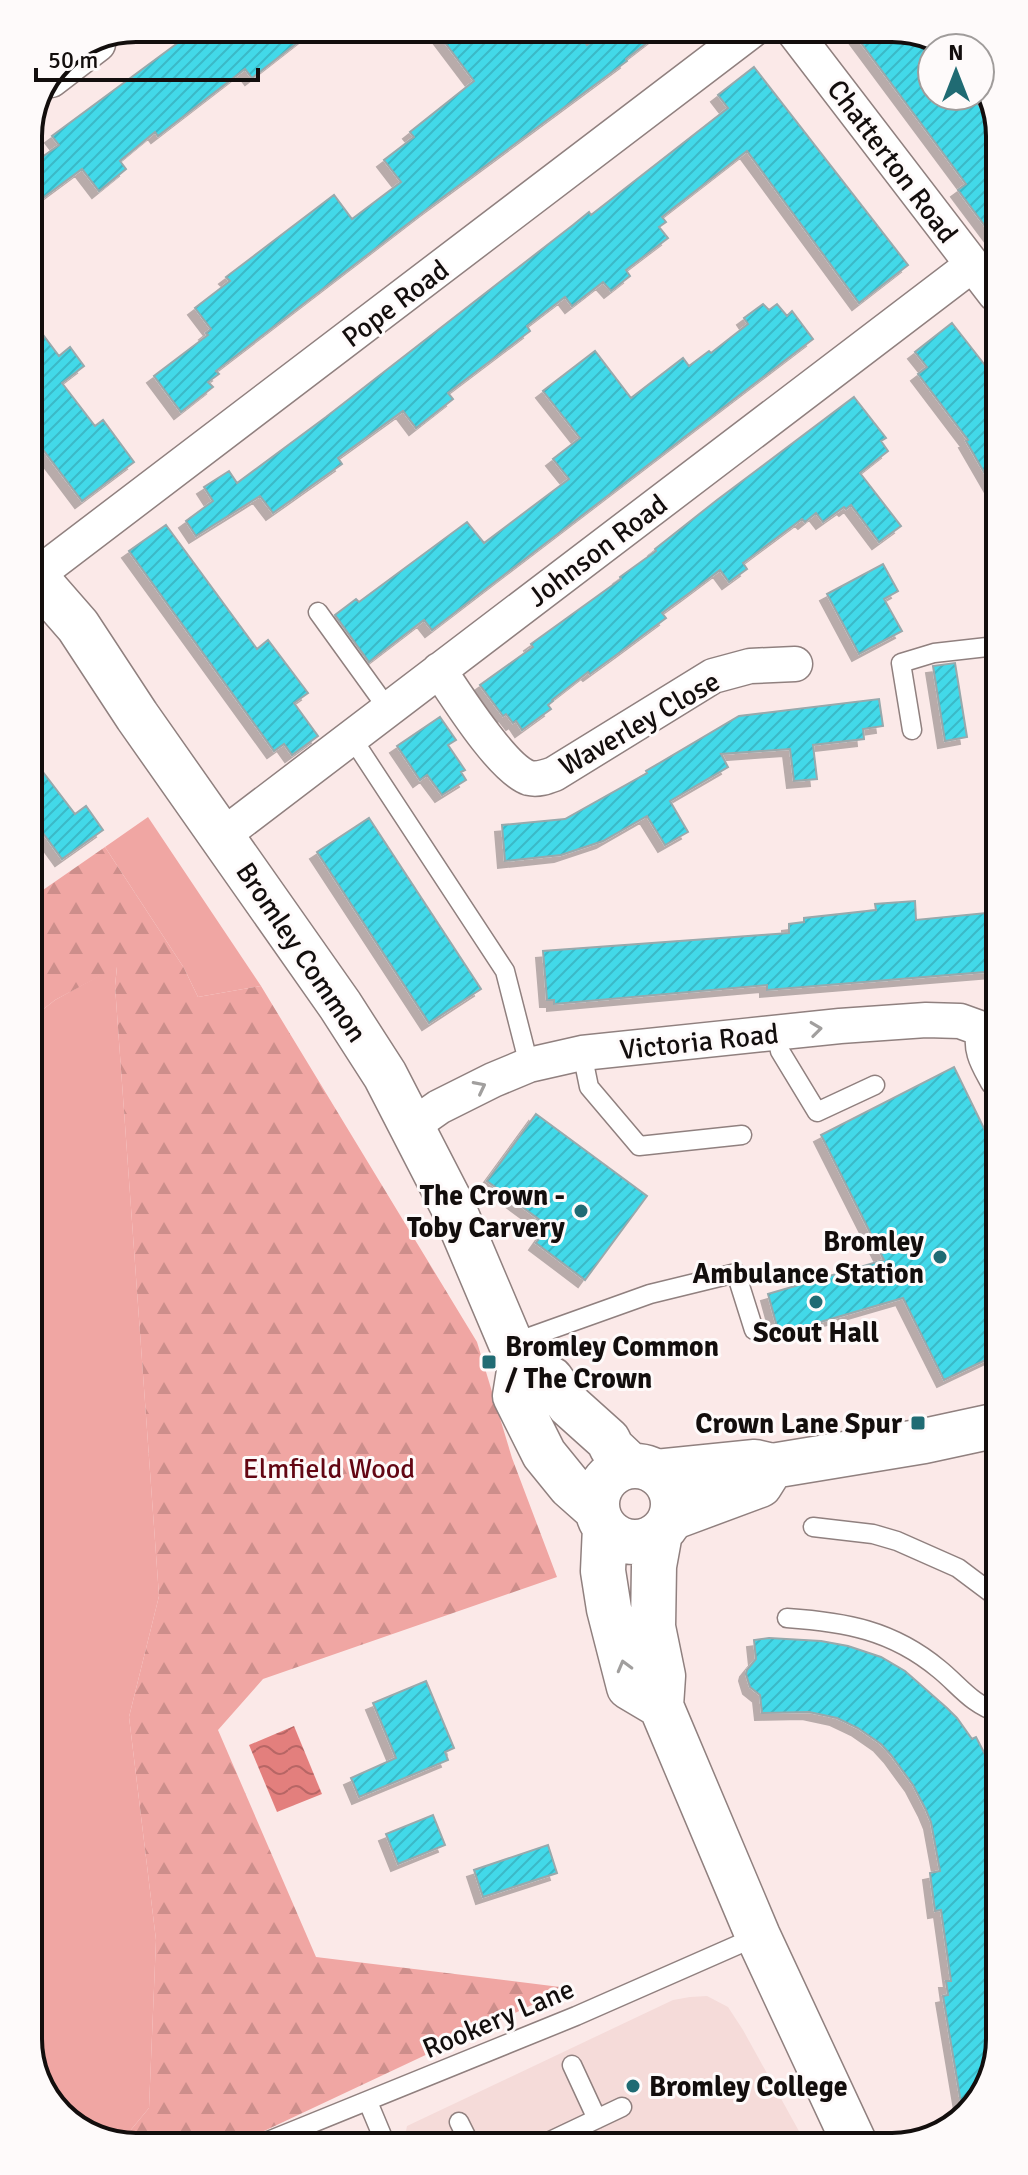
<svg xmlns="http://www.w3.org/2000/svg" width="1028" height="2175" viewBox="0 0 1028 2175" font-family="Signika,sans-serif">
<defs>
<pattern id="forest-firs" width="22" height="20" patternUnits="userSpaceOnUse" patternTransform="scale(2)"><rect width="22" height="20" fill="#f0a6a3"/><path d="M5 1l3.5 6h-7zM16 11l3.5 6h-7z" fill="#cd8e8b"/></pattern>
<pattern id="water-waves" width="16" height="10" patternUnits="userSpaceOnUse" patternTransform="scale(2)"><rect width="16" height="10" fill="#e37f7d"/><path d="M0 5q4-4 8 0t8 0" fill="none" stroke="#b76665"/></pattern>
<pattern id="building-hatch" width="6" height="6" patternUnits="userSpaceOnUse" patternTransform="scale(2)"><rect width="6" height="6" fill="#43d9e9"/><path d="M-1 1l2-2M0 6l6-6M5 7l2-2" fill="none" stroke="#3ab9c7"/></pattern>
<filter id="shadow"><feDropShadow dx="-7" dy="7" stdDeviation="0" flood-color="#0004"/></filter>
</defs>
<rect width="100%" height="100%" fill="#fbe9e8"/>
<path fill="#f5dbd9" d="M707 1996 728 2007 743 2030 805 2142 373 2145 406 2131 407 2126 673 2000 690 1997Z"/>
<path fill="#f0a6a3" d="M148 817 261 986 198 997 184 968 105 847Z
M117 966 115 986 159 1596 129 1717 156 1940 149 2108 120 2143 70 2124 34 2074 31 1019 55 1000Z"/>
<path fill="url(#forest-firs)" d="M105 847 184 968 198 997 261 986 477 1342 512 1458 557 1577 263 1679 218 1730 316 1957 568 1988 232 2146 129 2147 120 2143 149 2108 156 1940 129 1717 159 1596 115 986 117 967 55 1000 31 1019 30 899Z"/>
<path fill="url(#water-waves)" d="M294 1726 322 1794 277 1812 249 1745Z"/>
<path fill="url(#building-hatch)" stroke="#98a9ac" stroke-width="2" filter="url(#shadow)" d="M198 28H316L252 78 245 69 158 136 155 132 120 161 126 169 99 191 82 169 28 209V167L59 145 52 136Z
M434 28H575L587 45 610 28H666L626 59 627 61 427 209 216 371 219 374 208 382 213 387 181 412 154 376 208 335 206 333 211 329 195 308 230 281 226 277 334 195 352 219 401 182 384 160 414 137 410 132 474 81Z
M850 28H899L932 41V96H972L994 126V238L958 190 966 184Z
M754 67 908 265 859 303 747 151 662 217 666 222 659 227 668 238 626 270 630 276 611 291 603 282 572 306 565 297 527 326 530 331 448 393 453 399 416 428 403 411 338 458 342 464 273 513 260 496 196 536 186 521 213 501 204 487 229 471 237 483 326 417 573 225 589 212 591 215 728 108 718 95Z
M763 304 769 310 777 304 787 316 792 311 813 339 432 630 424 620 369 662 335 615 356 599 359 602 467 522 484 543 569 479 553 459 580 438 543 391 595 351 631 398 683 358 689 366 709 351 711 353 748 324 744 318Z
M29 316 59 356 70 347 84 366 62 383 95 426 103 420 134 462 82 501 29 431Z
M952 323 995 378V491L966 441 968 440 918 374 927 367 915 352Z
M854 397 886 438 881 441 888 451 860 473 901 526 879 542 851 505 846 509 844 507 823 522 816 513 805 522 802 519 743 563 747 569 729 582 720 570 688 594 662 613 666 618 623 650 590 674 588 672 552 700 553 701 548 705 551 709 522 730 516 721 513 723 506 714 503 716 480 685 533 647 531 644 621 579 620 577 656 551 655 549 717 500Z
M166 525 257 649 268 640 308 693 294 703 318 736 292 755 284 744 274 751 129 551Z
M883 564 898 591 884 599 902 631 859 654 827 594Z
M955 663 967 737 945 741 933 666Z
M879 699 883 726 863 729 864 739 813 745 817 779 794 781 790 749 721 754 728 767 670 801 688 832 665 845 647 816 603 841 561 855 505 861 502 825 565 819 647 773 646 771 739 716Z
M440 717 456 740 448 745 465 770 461 772 466 780 442 795 427 775 420 780 397 746Z
M30 755 75 814 86 806 103 830 62 859 30 815Z
M369 818 481 989 429 1023 317 852Z
M915 901 916 920 996 912 997 971 767 990V985L554 1004V1000H547L543 951 789 933V924L804 922V918L876 910 875 904Z
M954 1067 997 1155 998 1354 944 1380 903 1298 779 1334 768 1294 884 1260 821 1135Z
M536 1114 647 1196 585 1280 536 1243 548 1226 487 1181Z
M769 1638 821 1641 848 1646 881 1657 905 1671 947 1708 957 1718 972 1739 976 1737 988 1760 985 1761 999 1807 1000 2045 978 2104 963 2115 943 1996 948 1995 946 1981H951L941 1910 935 1911 930 1873 940 1871 931 1822 926 1810 913 1785 891 1755 881 1744 858 1728 837 1718 809 1712 762 1713 760 1695 750 1687 746 1674 747 1670 756 1659 754 1640Z
M426 1681 454 1748 445 1752 448 1760 359 1797 351 1778 396 1758 373 1703Z
M433 1815 445 1845 398 1864 386 1834Z
M548 1845 557 1873 483 1897 474 1870Z"/>
<g fill="none" stroke-linecap="round" stroke-linejoin="round">
<defs>
<path id="lane" d="M318 612 388 709
M912 730 901 663 934 653 996 646
M352 738 505 971 529 1065
M776 1033 780 1051 817 1112 875 1085
M582 1053 589 1087 639 1146 742 1135
M510 1344 650 1294 736 1273 754 1330
M813 1527 873 1534 897 1541 958 1568 998 1598
M787 1618C845 1622 892 1630 939 1669 960 1686 971 1704 999 1713
M572 2065 597 2119
M368 2102 386 2145
M459 2122 470 2144
M544 2144 622 2107
M256 2146 576 2016 758 1936"/>
<path id="street" d="M791 28 995 294
M51 80 98 44
M34 577 755 28
M439 670C456 695 502 769 529 778 538 780 546 777 554 774L713 676 750 666 795 664
M222 836 972 265
M985 1030C978 1048 989 1064 997 1079
M412 1126 439 1107 493 1080 529 1065 582 1053 840 1026 926 1020 960 1021 985 1030"/>
<path id="secondary" d="M656 1472 755 1462 772 1466 924 1441 998 1425
M671 1518 760 1485 772 1466"/>
<path id="primary" d="M30 571 78 626 137 716 340 1005 385 1075 453 1207 520 1365 515 1396 544 1454 570 1486 597 1510
M520 1365 551 1379 569 1405 608 1440 612 1448 631 1466
M597 1504a38 38 0 1 1 76 0a38 38 0 1 1-76 0Z
M605 1527 603 1571 609 1609 629 1687 661 1706
M660 1533 654 1566 653 1627 663 1676 661 1706 758 1936 854 2142"/>
</defs>
<use href="#lane" stroke="#90807f" stroke-width="21"/>
<use href="#street" stroke="#90807f" stroke-width="37"/>
<use href="#secondary" stroke="#90807f" stroke-width="47"/>
<use href="#primary" stroke="#90807f" stroke-width="47"/>
<use href="#lane" stroke="#fff" stroke-width="18"/>
<use href="#street" stroke="#fff" stroke-width="34"/>
<use href="#secondary" stroke="#fff" stroke-width="44"/>
<use href="#primary" stroke="#fff" stroke-width="44"/>
</g>
<defs><path id="oneway-chevron" d="M-2-3.5L2.5 0L-2 3.5" fill="none" stroke-width="1.6" stroke-linecap="round" stroke-linejoin="round" transform="scale(2)"/></defs>
<g stroke="#a19f9e">
<use href="#oneway-chevron" transform="translate(816 1029) rotate(-7)"/>
<use href="#oneway-chevron" transform="translate(480 1087) rotate(-27)"/>
<use href="#oneway-chevron" transform="translate(624 1666) rotate(-105)"/>
</g>
<g fill="#206b73" stroke="#fefafa" stroke-width="3">
<circle cx="581" cy="1211" r="8"/>
<circle cx="940" cy="1257" r="8"/>
<circle cx="816" cy="1302" r="8"/>
<rect x="481" y="1354" width="16" height="16" rx="4"/>
<rect x="910" y="1415" width="16" height="16" rx="4"/>
<circle cx="633" cy="2086" r="8"/>
</g>
<g text-anchor="middle" stroke-width="6" stroke-linejoin="round" paint-order="stroke">
<g font-size="28" fill="#130e0d" stroke="#fefafa">
<text transform="translate(893 161) rotate(53)" y="10">Chatterton Road</text>
<text transform="translate(395 303) rotate(-37)" y="10">Pope Road</text>
<text transform="translate(597 550) rotate(-37)" y="10">Johnson Road</text>
<text transform="translate(639 723) rotate(-30)" y="10">Waverley Close</text>
<text transform="translate(302 952) rotate(56)" y="10">Bromley Common</text>
<text transform="translate(699 1041) rotate(-6)" y="10">Victoria Road</text>
<text transform="translate(498 2018) rotate(-23)" y="10">Rookery Lane</text>
</g>
<g font-size="28" font-weight="bold" fill="#130e0d" stroke="#fefafa" text-anchor="end">
<text x="565" y="1205">The Crown -<tspan x="565" dy="32">Toby Carvery</tspan></text>
<text x="924" y="1251">Bromley<tspan x="924" dy="32">Ambulance Station</tspan></text>
<text x="816" y="1342" text-anchor="middle">Scout Hall</text>
<text x="505" y="1356" text-anchor="start">Bromley Common<tspan x="505" dy="32">/ The Crown</tspan></text>
<text x="902" y="1433">Crown Lane Spur</text>
<text x="649" y="2096" text-anchor="start">Bromley College</text>
</g>
<g font-size="28" fill="#630613" stroke="#fefafa">
<text x="329" y="1478">Elmfield Wood</text>
</g>
</g>
<path d="M0 0H1028V2175H0ZM136 42H892A94 94 0 0 1 986 136V2039A94 94 0 0 1 892 2133H136A94 94 0 0 1 42 2039V136A94 94 0 0 1 136 42Z" fill="#fefafa" fill-rule="evenodd"/>
<path fill="none" stroke="#130e0d" stroke-width="4" d="M136 42H892A94 94 0 0 1 986 136V2039A94 94 0 0 1 892 2133H136A94 94 0 0 1 42 2039V136A94 94 0 0 1 136 42Z"/>
<g transform="translate(956 72)"><circle r="38" fill="#fefafa" stroke="#a09c9b" stroke-width="2"/>
<path d="M0-6L14 30L0 20L-14 30Z" fill="#206b73"/>
<text y="-12" font-size="22" font-weight="bold" text-anchor="middle" fill="#130e0d">N</text>
</g>
<path d="M36 68v12h222v-12" fill="none" stroke="#130e0d" stroke-width="4"/>
<text x="48" y="68" font-size="24" fill="#130e0d" stroke="#fefafa" stroke-width="6" paint-order="stroke">50 m</text>
</svg>
